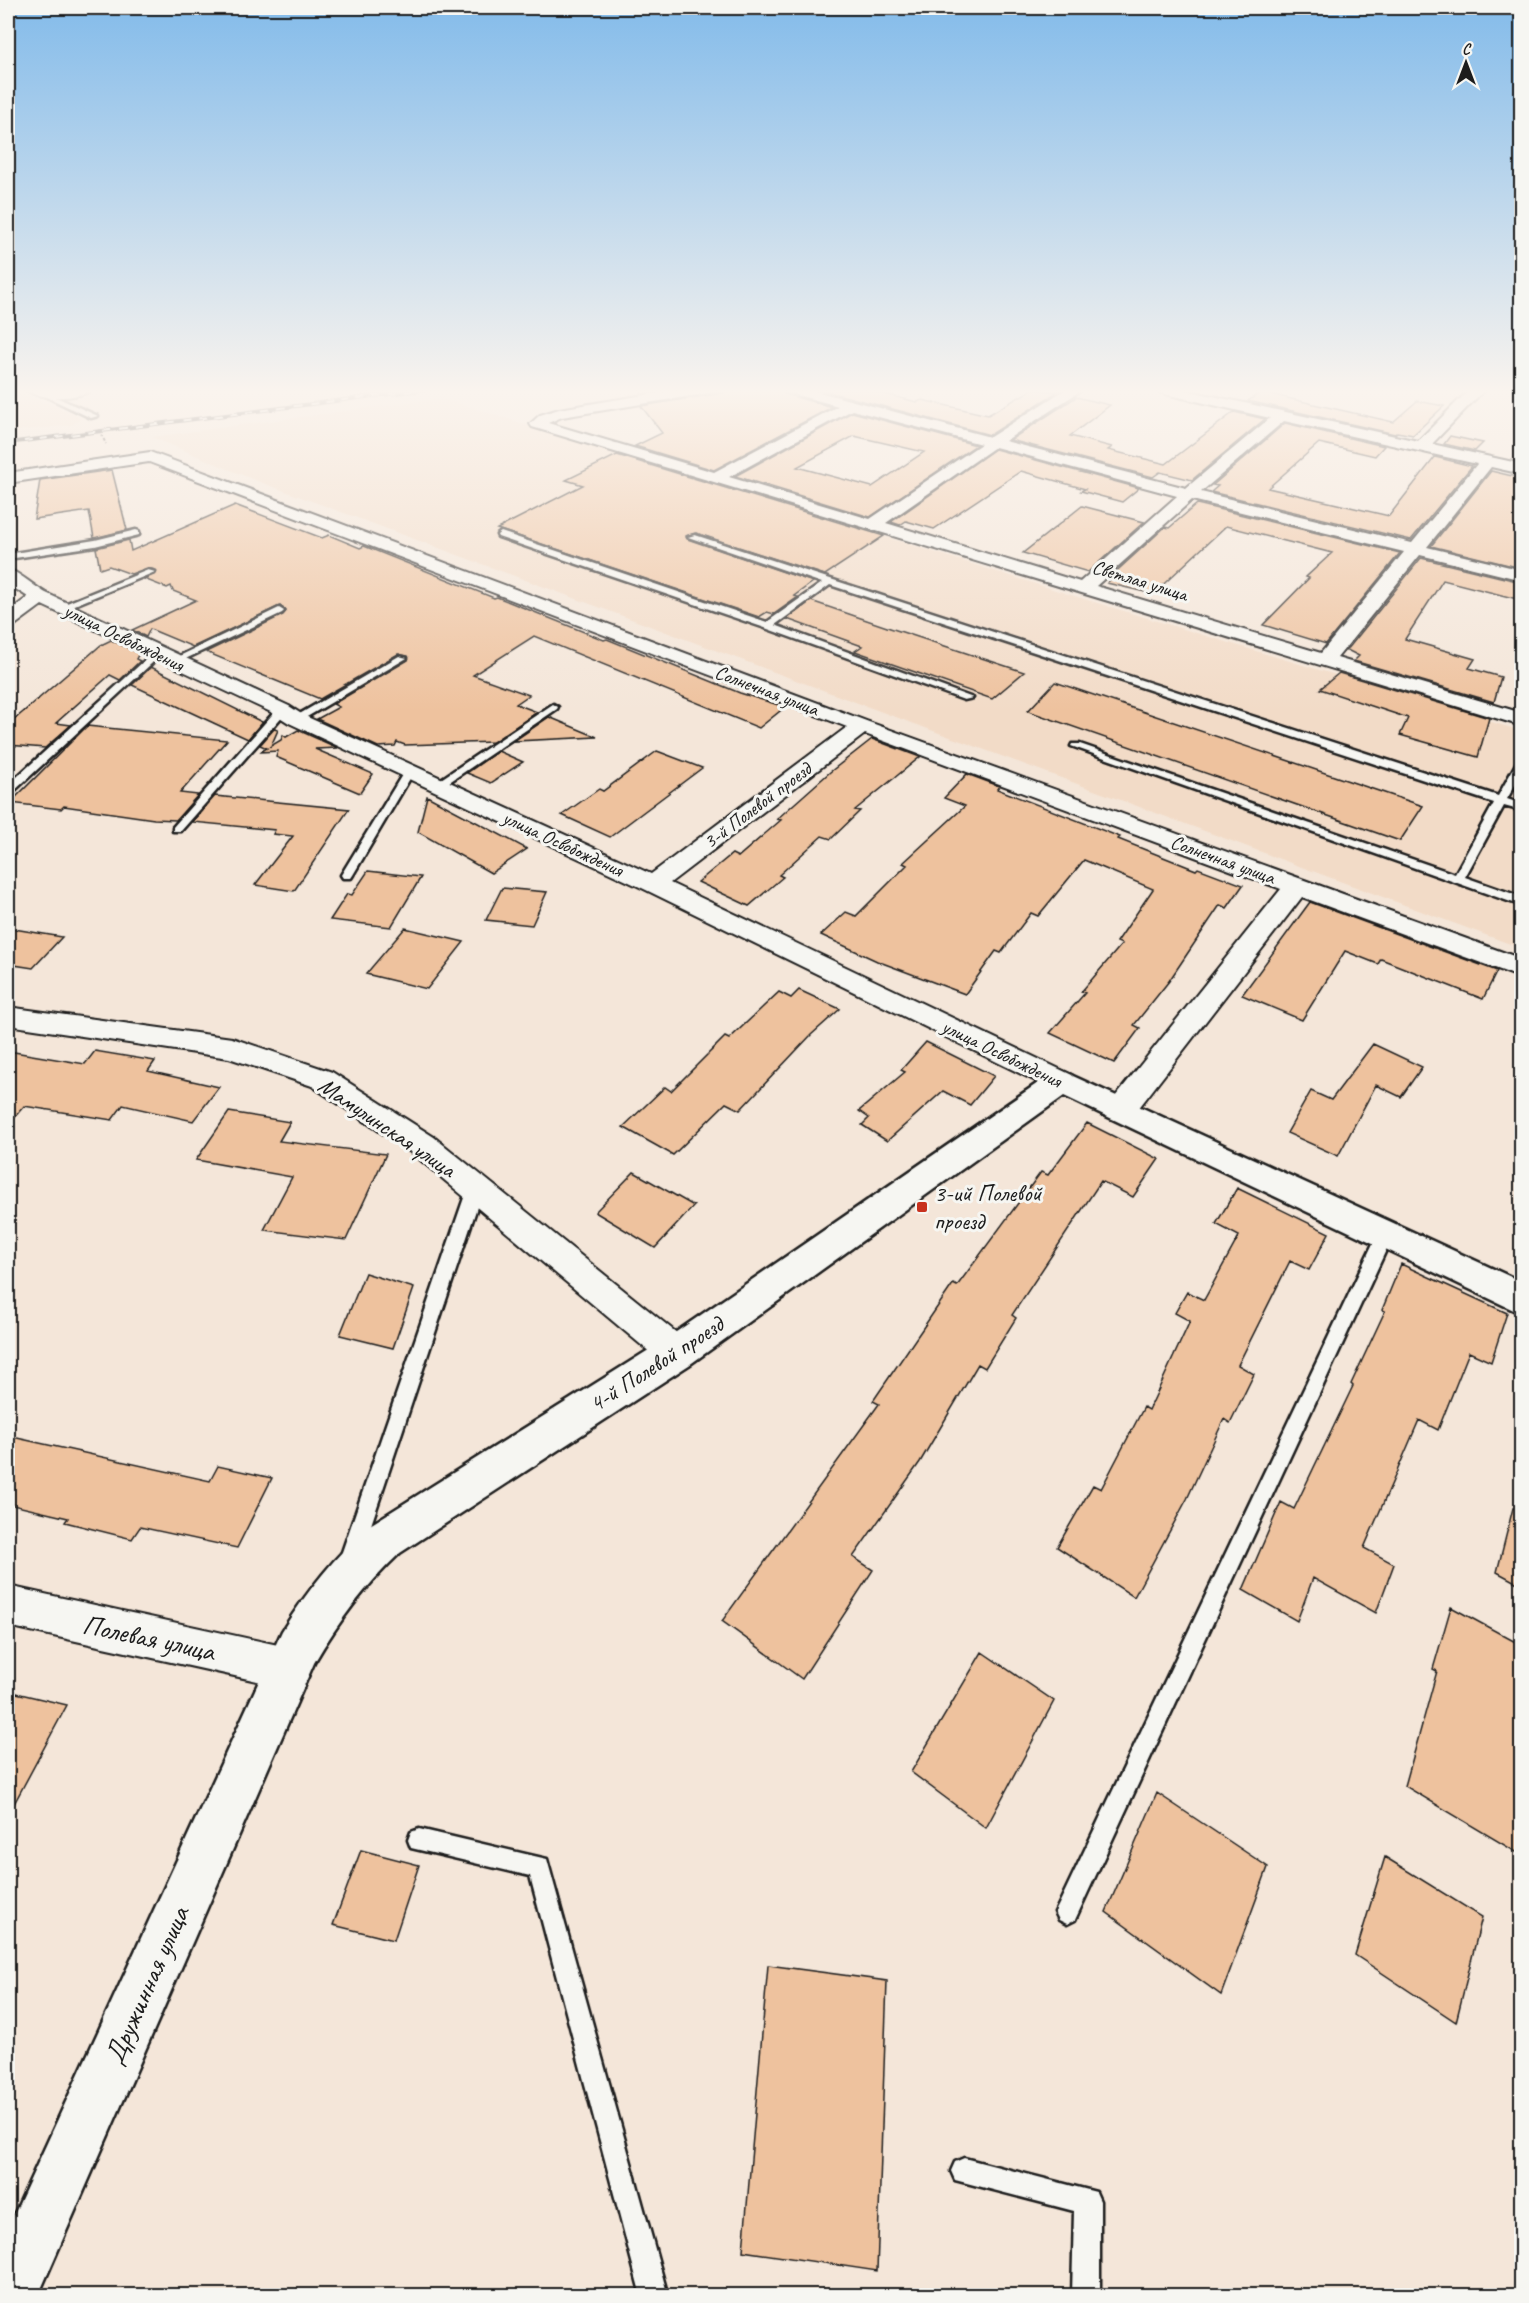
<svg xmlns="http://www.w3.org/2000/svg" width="1529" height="2303" viewBox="0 0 1529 2303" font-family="Caveat,sans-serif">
<rect width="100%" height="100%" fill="#f4e6d9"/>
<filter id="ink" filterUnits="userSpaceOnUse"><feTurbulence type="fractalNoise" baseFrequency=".0167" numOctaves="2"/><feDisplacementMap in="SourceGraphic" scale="12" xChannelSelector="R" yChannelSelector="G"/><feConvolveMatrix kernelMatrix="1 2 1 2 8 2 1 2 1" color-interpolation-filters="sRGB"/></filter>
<g filter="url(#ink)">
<path fill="#f2dbc7" d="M8 389 73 413 80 419 72 425 17 431 8 438Z
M441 398 1084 599 1521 731V948L252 479 152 437Z"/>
<path fill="#eec29e" stroke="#1c1c1c" stroke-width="1.5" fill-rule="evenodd" d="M719 389H782L785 394 832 407 714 470 635 446 662 433 641 406 723 393Z
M818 389H864L917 402 922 400 988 415 1033 389 1057 392 990 435Z
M1261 392 1393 422 1417 401 1444 406 1413 435 1397 432 1395 434 1248 401Z
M1076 397 1110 405 1070 436 1112 447 1108 450 1166 464 1234 412 1265 419 1192 480 1160 472 1153 477 1010 440Z
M852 412 976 445 870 517 735 476ZM854 436 924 452 872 487 797 467Z
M1285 423 1384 446 1375 456 1319 443 1268 488 1389 516 1435 457 1472 466 1411 540 1211 492 1218 486 1213 485Z
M1450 436 1483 443 1475 451 1444 444Z
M995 449 1139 488 1122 502 1081 491 1085 489 1021 471 934 529 906 521 900 525 891 522Z
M617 455 884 536 825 575 696 533 686 536 687 539 813 582 794 596 798 597 774 614 767 612 759 617 497 529 583 485 566 480Z
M112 470 127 530 94 538 89 511 34 519 40 480Z
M1491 471 1521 478V568L1431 546Z
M1197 504 1400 553 1326 644 1263 625 1309 578 1306 577 1332 553 1226 526 1153 594 1107 583 1112 578H1109L1165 527 1169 528Z
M235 505 322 538 329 535 360 548 364 546 494 598 497 597 604 640 607 639 740 693 785 707 759 728 534 636 473 675 529 695 516 704 537 712 493 742 405 745 397 742 395 746 378 747 317 719 339 707 333 704 408 660V656L398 654 320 699 206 652 283 615 286 611 280 606 193 647 150 629 146 637 132 630 196 600 173 591 171 586 167 588 144 579 156 574V570L147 568 131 574 109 566 100 569 96 548 129 540 131 551Z
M1082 506 1144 522 1088 572 1023 553Z
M1421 558 1521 582V600L1443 580 1405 639 1475 659 1469 668 1501 677 1494 702 1354 661 1359 656 1347 650Z
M811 601 887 627 1024 672 992 699 855 651 862 646 787 619Z
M111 640 139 653 136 659 140 661 120 680 110 675 56 723 71 725 45 748 8 745V725L101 645Z
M151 667 262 722 248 739 132 685Z
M1339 673 1489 718 1478 757 1400 735 1408 718 1320 689Z
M1055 682 1423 806 1400 841 1028 711Z
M549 717 597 737 514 741Z
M87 726 227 740 180 793 198 795 176 820 154 819 64 806 61 809 10 803Z
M274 729 278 730 271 746 281 740 283 735 286 737 298 730 338 748 315 749 373 774 360 793 276 757 278 751 260 752 267 748 260 745Z
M872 739 920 757 855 810 860 811 831 839 822 836 779 875 783 877 749 906 698 882 732 854 738 857 781 820 777 819 830 772Z
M498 751 523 762 491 783 467 773Z
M657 751 702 768 610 837 562 815 599 789 603 791Z
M967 774 999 786 997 789 1120 837 1118 839 1196 870 1198 868 1243 885 1227 908 1220 905 1169 981 1134 1025 1140 1028 1114 1063 1050 1033 1085 993 1081 992 1122 944 1117 942 1153 889 1084 860 1038 916 1031 913 1001 953 996 951 965 994 877 961 821 935 846 912 856 916 907 865 903 863 965 806 944 798Z
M215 796 349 809 294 891 255 885 293 836 273 834 275 830 192 822Z
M427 796 527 849 491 873 418 832Z
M368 871 421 877 391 927 330 920 347 894 352 895Z
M502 888 547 892 532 925 486 920Z
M1310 902 1497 971 1483 999 1381 959 1378 964 1345 951 1302 1020 1242 995Z
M8 928 62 937 33 968 8 964Z
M405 928 464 942 427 989 366 974Z
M799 990 840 1009 811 1035 740 1110 726 1103 673 1155 623 1127 665 1087 671 1091 725 1037 729 1039 779 992 791 998Z
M926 1042 994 1076 970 1105 943 1091 887 1141 862 1125 869 1118 859 1111 905 1072 901 1070Z
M1373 1044 1422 1067 1401 1097 1376 1085 1338 1156 1287 1133 1311 1091 1331 1100Z
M8 1051 85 1064 95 1051 155 1061 148 1071 219 1087 193 1121 123 1105 112 1120 24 1106 8 1125Z
M229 1112 290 1122 279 1141 386 1154 346 1240 264 1230 292 1177 196 1160Z
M1087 1123 1159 1159 1133 1197 1101 1181 1012 1315 1016 1318 985 1368 978 1364 920 1462 853 1557 873 1570 802 1679 722 1621 879 1404 873 1401 953 1284 957 1286 1041 1172 1048 1175Z
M634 1172 694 1206 655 1248 595 1212Z
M1237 1188 1329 1233 1309 1270 1290 1261 1238 1365 1254 1374 1230 1423 1224 1419 1187 1499 1134 1597 1057 1547 1093 1485 1101 1489 1144 1407 1149 1410 1190 1321 1175 1313 1187 1292 1204 1300 1239 1236 1216 1224Z
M1401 1264 1507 1313 1491 1362 1469 1352 1438 1430 1419 1420 1364 1548 1394 1564 1376 1613 1313 1578 1297 1621 1243 1590 1281 1502 1294 1509 1353 1386 1351 1384 1385 1311 1382 1310Z
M365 1273 414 1288 393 1348 340 1335Z
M8 1436 210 1481 218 1466 272 1478 237 1548 140 1527 132 1539 65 1522 68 1518 8 1504Z
M1513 1508 1521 1509V1585L1497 1572Z
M1451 1607 1521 1645V1855L1405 1786 1437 1671 1433 1669Z
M982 1652 1054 1701 986 1828 911 1772Z
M8 1691 67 1705 8 1815Z
M1157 1793 1268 1867 1221 1995 1106 1912Z
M361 1850 419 1865 394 1940 333 1925Z
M1385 1857 1482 1917 1456 2022 1355 1955Z
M768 1965 887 1981 877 2271 743 2251Z"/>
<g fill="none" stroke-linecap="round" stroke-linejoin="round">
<defs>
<path id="lane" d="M43 393H47L98 416 91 418 43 395Z
M136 530 139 531V535L95 546 8 559V554L95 540Z
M501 532 767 622 822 583 688 537 695 535 1498 796 1517 762 1522 759V773L1507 799 1522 804V811L1504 806 1465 877 1522 897V906L1071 746 1072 744H1080L1455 874 1494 803 830 585 775 625 973 698 964 700 765 628 498 537 497 535Z
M148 570 155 572 65 609 57 607Z
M279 608 284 611 282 613 177 663 169 661Z
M156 650 164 652 12 793 8 794V785Z
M399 656 407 658 300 721 291 719Z
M553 704 558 707 557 709 442 787 438 788 432 785Z
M282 707 287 710 286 712 181 831H173V827L278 708Z
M410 767 415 770 353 875 351 878H343L341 875 405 770Z
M475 1183 480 1185 483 1189 361 1555 358 1562 351 1564 344 1562 341 1555 467 1189 470 1185Z
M1385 1229 1391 1230 1393 1235 1075 1920 1067 1924 1059 1920 1055 1912 1059 1904 1377 1235 1379 1230Z
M419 1829 547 1859 668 2296H641L530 1876 411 1848 408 1840 411 1832Z
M964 2158 1096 2192 1100 2201V2296H1072L1074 2211 955 2180 951 2171 955 2162Z"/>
<path id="street" d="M26 389H93C81 399 38 401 26 389Z
M681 389H716L709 393 562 417 548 423 714 472 838 406 786 392 784 389H808L990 437 1066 389H1083L1005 441 1186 488 1270 418 1161 393 1154 389H1181L1418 441 1470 389H1485L1432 444 1522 464V474L1491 467 1427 547 1522 570V580L1420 555 1337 658 1522 713V726L532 427 530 424 540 415 559 409ZM852 410 981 444 870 519 729 477ZM1284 421 1477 464 1412 543 1201 492ZM995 447 1177 496 1080 582 886 523ZM1192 500 1404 552 1321 653 1096 586Z
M150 452 869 722 1522 959V978L1302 897 1131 1118 1121 1121 1111 1118 1106 1110 1111 1102 1281 889 865 734 670 883 1072 1075 1076 1082 1072 1089 1062 1092 1052 1089 644 889 289 723 275 714 42 605 15 625 8 627V612L28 597 8 584V569C15 570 37 588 46 593L289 706 303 715 651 874 847 727 149 462 8 483V473Z
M8 1007 232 1038 332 1072 434 1137 688 1342 693 1353 688 1364 676 1368 664 1364 412 1153 312 1086 229 1058 8 1025Z
M8 1586 278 1645 292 1651 307 1676 301 1691 286 1697 271 1691 266 1683 8 1626Z"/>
<path id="secondary" d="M1062 1071 1522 1282V1314L1064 1096 689 1365 400 1553C365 1586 338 1622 314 1663L38 2296H8V2228L282 1631C307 1591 335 1556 370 1525L663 1341 1051 1074Z"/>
</defs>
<use href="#lane" stroke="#1c1c1c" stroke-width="5"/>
<use href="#street" stroke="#1c1c1c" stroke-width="4"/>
<use href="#secondary" stroke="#1c1c1c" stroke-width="5"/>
<path stroke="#1c1c1c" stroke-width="2" stroke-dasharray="3 2" stroke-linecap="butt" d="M99 430 106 444"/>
<use href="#lane" fill="#f6f6f2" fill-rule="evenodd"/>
<use href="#street" fill="#f6f6f2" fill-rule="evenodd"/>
<use href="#secondary" fill="#f6f6f2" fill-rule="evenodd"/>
<defs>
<path id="rail" d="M8 443 429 389"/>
</defs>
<use href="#rail" stroke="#1c1c1c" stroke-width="4"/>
<use href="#rail" stroke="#f6f6f2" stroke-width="2" stroke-dasharray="8" stroke-linecap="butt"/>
</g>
</g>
<linearGradient id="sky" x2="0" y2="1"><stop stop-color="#83bbea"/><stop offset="0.55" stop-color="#faf4ee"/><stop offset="1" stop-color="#faf4ee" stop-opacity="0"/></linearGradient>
<rect width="1529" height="712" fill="url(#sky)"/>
<rect fill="#c8321e" stroke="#f6f6f2" stroke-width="2" x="916" y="1201" width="12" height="12" rx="3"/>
<g text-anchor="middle" stroke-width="6" stroke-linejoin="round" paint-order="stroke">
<g font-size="20" fill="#1c1c1c" stroke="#f6f6f2">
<text transform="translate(1140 580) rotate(17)" y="7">Светлая улица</text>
<text transform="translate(124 637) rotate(26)" y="7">улица Освобождения</text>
<text transform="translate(767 690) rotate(21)" y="7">Солнечная улица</text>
<text transform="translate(757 805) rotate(-37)" y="7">3-й Полевой проезд</text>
<text transform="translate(563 843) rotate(25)" y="7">улица Освобождения</text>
<text transform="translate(1223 859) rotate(20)" y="7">Солнечная улица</text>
<text transform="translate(1002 1053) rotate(26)" y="7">улица Освобождения</text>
</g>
<g font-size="24" fill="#1c1c1c" stroke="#f6f6f2">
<text transform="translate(387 1127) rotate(34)" y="8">Мамулинская улица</text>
<text transform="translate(656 1364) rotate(-33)" y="8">4-й Полевой проезд</text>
</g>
<g font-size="24" fill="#1c1c1c" stroke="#f6f6f2" text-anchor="start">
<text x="934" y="1201">3-ий Полевой<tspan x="934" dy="28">проезд</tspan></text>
</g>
<g font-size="28" fill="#1c1c1c" stroke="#f6f6f2">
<text transform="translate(149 1637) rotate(12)" y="10">Полевая улица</text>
<text transform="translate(146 1985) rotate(-66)" y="10">Дружинная улица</text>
</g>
</g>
<rect width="1529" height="2303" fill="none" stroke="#f6f6f2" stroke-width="30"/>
<rect x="15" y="15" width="1499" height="2273" fill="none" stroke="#1c1c1c" stroke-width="2" filter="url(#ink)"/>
<g transform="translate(1466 63)" stroke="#f6f6f2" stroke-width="4.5" paint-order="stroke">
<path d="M0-4.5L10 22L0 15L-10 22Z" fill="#1c1c1c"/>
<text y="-9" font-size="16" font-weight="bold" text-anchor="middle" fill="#1c1c1c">С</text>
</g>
</svg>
